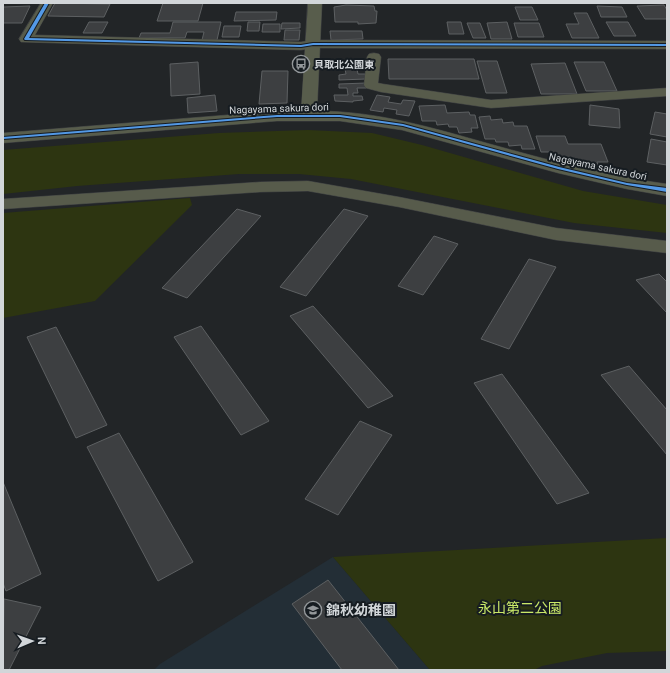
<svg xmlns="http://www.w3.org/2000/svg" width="670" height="673" viewBox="0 0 670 673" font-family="Roboto,'Noto Sans JP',sans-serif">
<rect width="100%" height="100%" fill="#222527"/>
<path fill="#232e36" d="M333 557 430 670H154L160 664Z"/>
<path fill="#2d3511" d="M308 130 372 133 422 145 583 191 667 205V233L574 223 351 179 299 174H239L77 186 3 194V150L219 133Z
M190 198 192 205 95 301 3 318V213Z
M667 538V651L607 653 542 666 534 670H430L333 557Z"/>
<path fill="#3d3f41" stroke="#5d6062" d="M55 3 110 4 104 17 48 16Z
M163 3H203L198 21H157Z
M346 5 374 6 375 11H377L376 23 358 24V22H335L334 7Z
M664 5 667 10V19H645L637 6Z
M30 6 22 23H3V7Z
M597 6 622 7 627 17H601Z
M515 7H532L538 20H520Z
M236 12H277L276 20 234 21Z
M574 13H587L599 38H572L566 24H579Z
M89 22H108L102 33H83Z
M173 22H221L217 40H202L204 32H187L185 38H139L141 33H170Z
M248 22H260L259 31H247Z
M447 22H461L464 34H449Z
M507 22 512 39H491L487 23Z
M606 22H628L636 36H614Z
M282 23H300V28L281 29Z
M467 23H480L486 38H473Z
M514 23H539L544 37H518Z
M263 24H280V32H262Z
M224 26H241L239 37H222Z
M285 30H300L299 40H284Z
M330 31H362L363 39 331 40Z
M388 59H474L479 79H389Z
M477 61H497L507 93H486Z
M198 62 200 94 171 96 170 64Z
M347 62 366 64 367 69H357L358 74H365L366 79 339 80V75L346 74 345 69H338V64H347Z
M574 62H604L617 91H586Z
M565 63 577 94H541L531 64Z
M262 71H288L287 103 259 104Z
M366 83V88H357L358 93H353V96H362L363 100 353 101V102L335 101 334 95H348L347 88H339V84Z
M215 95 217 111 188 113 187 98Z
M377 95 390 97 388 102 401 104 403 100 415 101 409 116 396 114 397 110 384 108 383 112 370 110Z
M445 105 447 113 469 112 470 115H475L478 128H471L472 132 459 133 457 127H449L448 124 437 125 436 121H422L419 106Z
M590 105 619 109 620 128 589 125Z
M655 112 667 114V137L650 134Z
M490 116 491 120 502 119 503 123 513 122 514 126H527L535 149H522L521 145 509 146 508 142H496L495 139H485L479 117Z
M536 136H565L568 144H601L608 162H597L599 167H583L581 162H572L570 157H552L551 152H541Z
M651 139 667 142V165L647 162Z
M237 209 261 216 187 298 162 288Z
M344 209 368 216 306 296 280 287Z
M434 236 458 244 423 295 398 286Z
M529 259 556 267 509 349 481 339Z
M659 274 667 282V313L636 280Z
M313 306 393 396 368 408 290 316Z
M201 326 269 421 241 435 174 337Z
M56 327 107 425 76 438 27 337Z
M629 366 667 410V455L601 375Z
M502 374 589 493 557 504 474 383Z
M360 421 392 435 338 515 305 499Z
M119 433 193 562 158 581 87 447Z
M3 482 41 574 6 591 3 583Z
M328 580 399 670H342L292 604Z
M4 599 41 607 9 670H3Z"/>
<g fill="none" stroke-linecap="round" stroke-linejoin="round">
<defs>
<path id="street" d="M41 3H53L35 35 301 42 313 40 667 41V49L313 48 301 50 21 42 19 39Z
M374 53 379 54 381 57 378 83 383 84 491 100 667 88V96L491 108 381 92 366 88 364 85 367 57 369 54Z
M308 181 399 197 556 228 667 241V253L556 240 399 207 308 191 260 192 3 209V199L260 182Z"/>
<path id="secondary" d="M308 3H322L317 111C377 111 433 128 490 144 548 160 607 176 667 184V196L627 189 558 173 402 130 340 121H277L3 143V133L277 111H301Z"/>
</defs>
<use href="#street" stroke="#3f4143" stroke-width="1"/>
<use href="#secondary" stroke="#3f4143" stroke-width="1"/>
<use href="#street" fill="#575b4b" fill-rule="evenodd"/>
<use href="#secondary" fill="#585d4c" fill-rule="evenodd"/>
<defs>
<path id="cycleway" d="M45 3H49L29 38 301 45 313 43 667 44V46L313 45 301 47 25 40 24 39Z
M277 115H340L403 124 559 167 627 183 667 188V192L627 185 558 169 403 126 340 117H277L3 139V137Z"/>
</defs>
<use href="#cycleway" stroke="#161c21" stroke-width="2"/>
<use href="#cycleway" fill="#5399e6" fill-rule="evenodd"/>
</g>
<defs>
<symbol id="bus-ring" viewBox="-11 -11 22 22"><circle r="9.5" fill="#161c21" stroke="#94989b" stroke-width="1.5"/><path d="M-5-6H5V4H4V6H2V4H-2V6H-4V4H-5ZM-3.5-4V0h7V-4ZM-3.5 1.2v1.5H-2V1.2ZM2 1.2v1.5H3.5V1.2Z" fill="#94989b"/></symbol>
<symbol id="school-ring" viewBox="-11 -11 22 22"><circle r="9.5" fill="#161c21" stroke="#94989b" stroke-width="1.5"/><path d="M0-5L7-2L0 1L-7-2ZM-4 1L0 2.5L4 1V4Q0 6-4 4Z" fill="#94989b"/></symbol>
</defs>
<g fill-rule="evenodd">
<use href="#bus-ring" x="291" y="54" width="20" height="20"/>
<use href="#school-ring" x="303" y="600" width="20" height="20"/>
</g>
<g text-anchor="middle" stroke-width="4" stroke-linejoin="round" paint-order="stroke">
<g font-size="10" font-weight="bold" fill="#d2d6d9" stroke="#161c21" text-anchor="start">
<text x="314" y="68">貝取北公園東</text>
</g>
<g font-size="10" fill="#d2d6d9" stroke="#161c21">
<text transform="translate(279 108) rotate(-2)" y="4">Nagayama sakura dori</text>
<text transform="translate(598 166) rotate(12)" y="4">Nagayama sakura dori</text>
</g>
<g font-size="14" fill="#cae868" stroke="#161c21">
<text x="520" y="613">永山第二公園</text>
</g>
<g font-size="14" font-weight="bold" fill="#d2d6d9" stroke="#161c21" text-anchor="start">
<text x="326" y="615">錦秋幼稚園</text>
</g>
</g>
<rect width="670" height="673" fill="none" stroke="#d2d6d9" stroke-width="8"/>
<g transform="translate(32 641) rotate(88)" stroke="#161c21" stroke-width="3" paint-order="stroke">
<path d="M0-3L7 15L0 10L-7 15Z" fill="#d2d6d9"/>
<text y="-6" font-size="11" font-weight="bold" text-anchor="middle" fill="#d2d6d9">N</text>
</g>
</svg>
